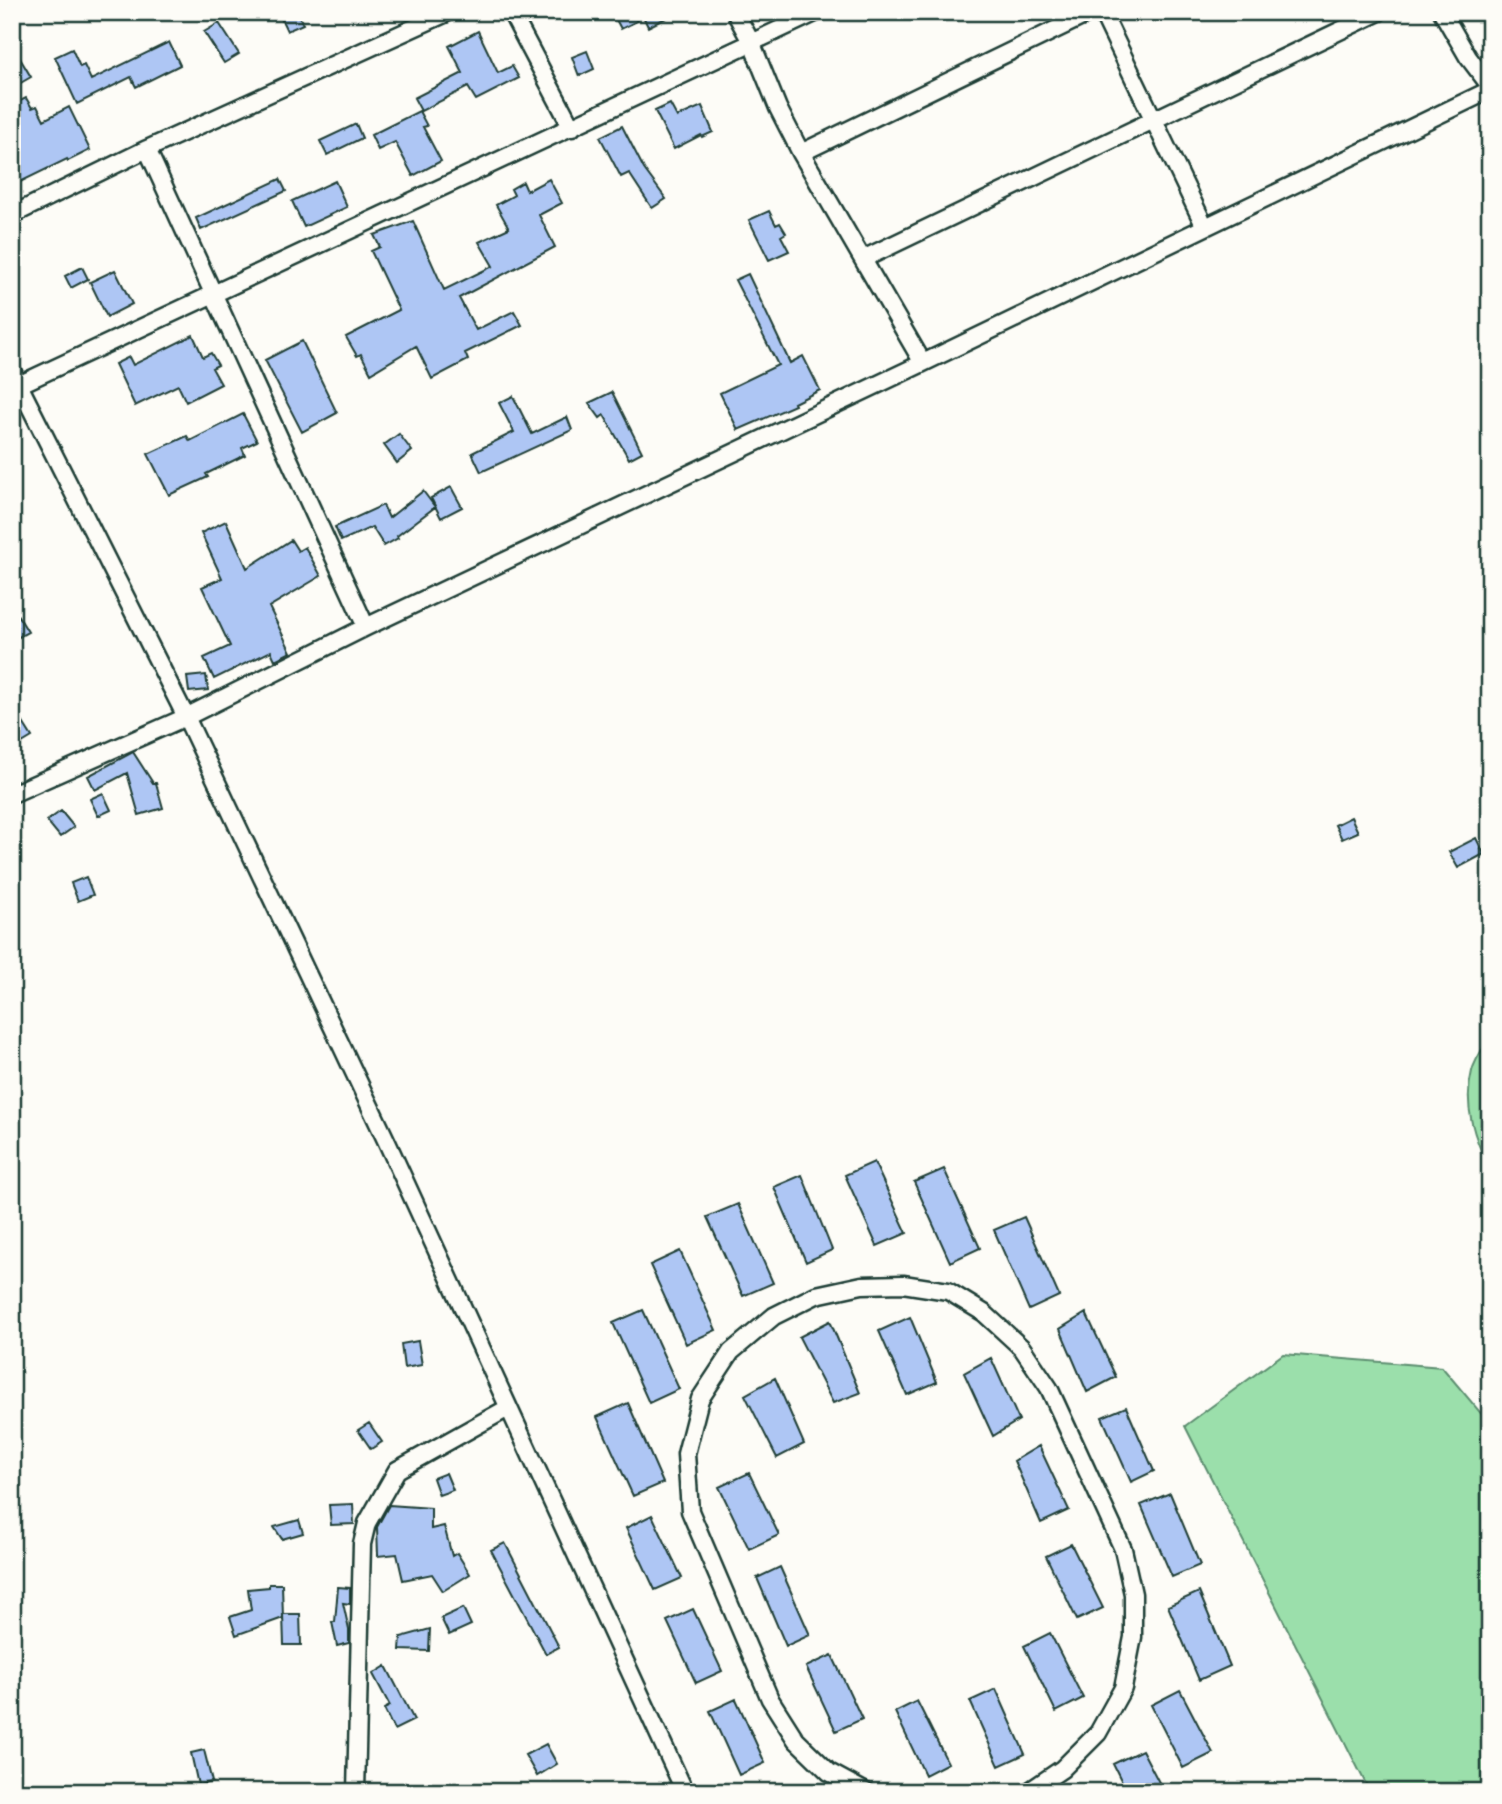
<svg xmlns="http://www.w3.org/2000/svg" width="1502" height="1804" viewBox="0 0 1502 1804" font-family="Sriracha,sans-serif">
<rect width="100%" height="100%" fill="#fdfcf7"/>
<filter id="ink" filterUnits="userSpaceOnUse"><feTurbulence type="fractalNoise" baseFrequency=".0143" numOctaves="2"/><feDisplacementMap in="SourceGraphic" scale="14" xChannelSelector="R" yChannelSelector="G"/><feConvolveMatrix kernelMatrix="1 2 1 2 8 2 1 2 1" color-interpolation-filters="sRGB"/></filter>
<g filter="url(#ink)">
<path fill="#9bdfab" stroke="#5d8e70" stroke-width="2" d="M1490 1037V1170C1474 1138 1463 1106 1472 1071 1475 1059 1484 1047 1490 1037Z
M1283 1354 1442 1367 1490 1424V1792H1370L1185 1426Z"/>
<path fill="#aec6f4" stroke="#1f3d34" stroke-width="2" d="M278 12H297L303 24 287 31Z
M612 12H633L637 21 621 29Z
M650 12H678L648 27 643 16Z
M219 23 239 54 224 63 204 32Z
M478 31 498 73 512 66 519 78 476 100 468 87 421 111 414 98 463 73 449 46Z
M169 42 180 65 136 87 131 77 77 104 55 57 72 49 80 67 84 65 91 80Z
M12 45 31 77 17 85 12 78Z
M587 51 594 69 579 76 572 57Z
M26 98 32 108 37 106 44 120 69 107 90 150 68 161 67 159 12 186V105Z
M670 104 677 117 702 106 713 132 702 137 701 135 674 149 655 111Z
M419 111 427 126 423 127 441 161 413 176 395 142 378 150 371 135Z
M356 124 362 138 327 155 320 141Z
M622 126 644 169 666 199 652 208 629 173 621 177 600 137Z
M280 179 286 191 201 230 196 218Z
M549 179 562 203 539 215 555 247 459 298 476 330 514 311 522 325 465 353 468 360 432 379 416 346 371 373 361 354 357 356 346 337 399 310 371 251 380 247 374 235 413 221 444 290 493 266 479 242 509 228 496 205 514 195 511 189 523 182 527 191Z
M335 181 347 207 304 227 292 201Z
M769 211 776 225 780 223 786 233 781 236 789 251 769 260 749 220Z
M82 267 88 279 71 288 65 276Z
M115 270 132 304 107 317 90 282Z
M748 274 790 363 803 356 820 390 794 403 795 405 738 430 720 393 778 365 735 280Z
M193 335 203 357 211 353 218 365 212 368 221 384 186 402 178 385 135 406 115 364 129 357 133 365Z
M302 341 337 413 302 432 265 360Z
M612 392 642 452 629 459 604 415 600 418 589 403Z
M513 396 532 434 567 417 572 430 481 472 472 453 514 432 499 403Z
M243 414 257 441 242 448 245 455 206 474 208 477 169 495 148 454 187 436 190 441Z
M399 434 412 451 397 463 384 445Z
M451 487 462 507 441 518 431 498Z
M423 491 435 507 397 536 398 538 384 546 372 527 341 541 335 527 383 505 389 518Z
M226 521 247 568 291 540 298 551 305 547 321 576 269 607 291 652 275 660 271 651 214 679 204 658 230 646 202 587 222 578 201 533Z
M12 606 28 632 17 638 12 631Z
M206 675 208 690 189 692 187 677Z
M22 721 32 737 12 749V726Z
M133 752 153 783H156L163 808 139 815 127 773 95 790 88 776Z
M103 793 111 810 98 816 90 799Z
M61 811 74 827 60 837 47 821Z
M1351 817 1358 832 1342 839 1335 825Z
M1476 838 1484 854 1458 868 1449 852Z
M86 877 93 895 78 901 71 883Z
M874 1162 907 1233 877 1246 845 1175Z
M944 1169 980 1248 950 1262 914 1182Z
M802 1175 832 1250 806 1262 774 1187Z
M738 1204 773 1283 743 1296 707 1217Z
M1024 1217 1059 1296 1029 1310 994 1230Z
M680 1251 716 1330 686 1344 650 1265Z
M643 1310 679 1389 649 1403 613 1323Z
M1086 1313 1116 1377 1087 1392 1060 1329Z
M910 1317 937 1382 907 1395 879 1331Z
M830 1321 860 1393 833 1403 799 1337Z
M418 1341 422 1365 404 1368 401 1344Z
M991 1358 1019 1420 993 1436 964 1373Z
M775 1378 804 1444 777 1458 745 1395Z
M628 1403 663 1483 633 1496 597 1417Z
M1126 1407 1154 1471 1131 1482 1102 1417Z
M369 1423 382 1442 371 1449 358 1430Z
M1039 1446 1069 1510 1041 1523 1014 1461Z
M446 1473 453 1490 439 1495 433 1478Z
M749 1473 779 1535 749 1549 719 1487Z
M1170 1493 1200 1565 1172 1577 1141 1505Z
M353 1504 354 1524 331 1525 329 1505Z
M389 1505 431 1508V1529L444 1526 452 1556 457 1553 470 1574 443 1591 432 1574 403 1580 397 1554 378 1556 377 1527Z
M652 1515 682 1578 655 1590 626 1528Z
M299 1520 303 1533 282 1539 274 1527Z
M505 1543 559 1647 546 1654 491 1550Z
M1071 1544 1103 1608 1077 1620 1046 1556Z
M780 1567 810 1635 786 1646 757 1578Z
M269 1584H282L283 1618 236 1635 230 1617 251 1610 248 1589 269 1587Z
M338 1587 350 1588V1604L343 1603 349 1630V1643L337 1646 332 1622H335Z
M1199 1592 1230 1666 1199 1680 1168 1606Z
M463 1608 471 1625 449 1635 441 1618Z
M693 1609 722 1671 696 1683 667 1621Z
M283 1614H300L301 1645H284Z
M430 1629 429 1651 400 1650 401 1637Z
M1050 1633 1083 1698 1056 1712 1024 1646Z
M832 1655 862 1719 836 1731 806 1667Z
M386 1666 414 1720 394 1730 384 1709 390 1706 373 1674Z
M996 1689 1025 1754 999 1766 970 1701Z
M1180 1690 1213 1753 1183 1768 1151 1705Z
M736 1699 765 1763 739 1775 710 1711Z
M917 1701 948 1763 925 1775 895 1712Z
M546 1744 557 1764 537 1776 525 1755Z
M204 1750 212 1782 198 1785 191 1753Z
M1142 1750 1164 1792H1127L1113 1764Z"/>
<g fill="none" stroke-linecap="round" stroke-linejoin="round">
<defs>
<path id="minor" d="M511 12 572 128
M735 12 752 44 778 108 801 153 923 363
M1102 12 1205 227
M1442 12 1468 57 1490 86
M147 149 366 627
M801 153 1092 12
M12 215 147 149 449 12
M863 259 1379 12
M12 371 186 717 386 1140 685 1792
M12 388 817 12
M12 794 186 717 366 627 923 363 1490 90
M356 1792 362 1544 367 1523 397 1470 508 1408
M866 1792 829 1772 796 1740 770 1699 690 1511 686 1454 700 1399 731 1352 774 1316 816 1295 862 1285 903 1284 948 1291 984 1313 1022 1348 1049 1388 1123 1549 1133 1594V1637L1123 1688 1098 1733 1062 1769 1028 1792"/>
</defs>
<use href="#minor" stroke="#1f3d34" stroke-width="21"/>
<use href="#minor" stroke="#fdfcf7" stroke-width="16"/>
</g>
</g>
<rect width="1502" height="1804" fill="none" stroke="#fdfcf7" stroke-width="42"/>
<rect x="21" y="21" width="1460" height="1762" fill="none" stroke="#1f3d34" stroke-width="2.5" filter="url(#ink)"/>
</svg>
